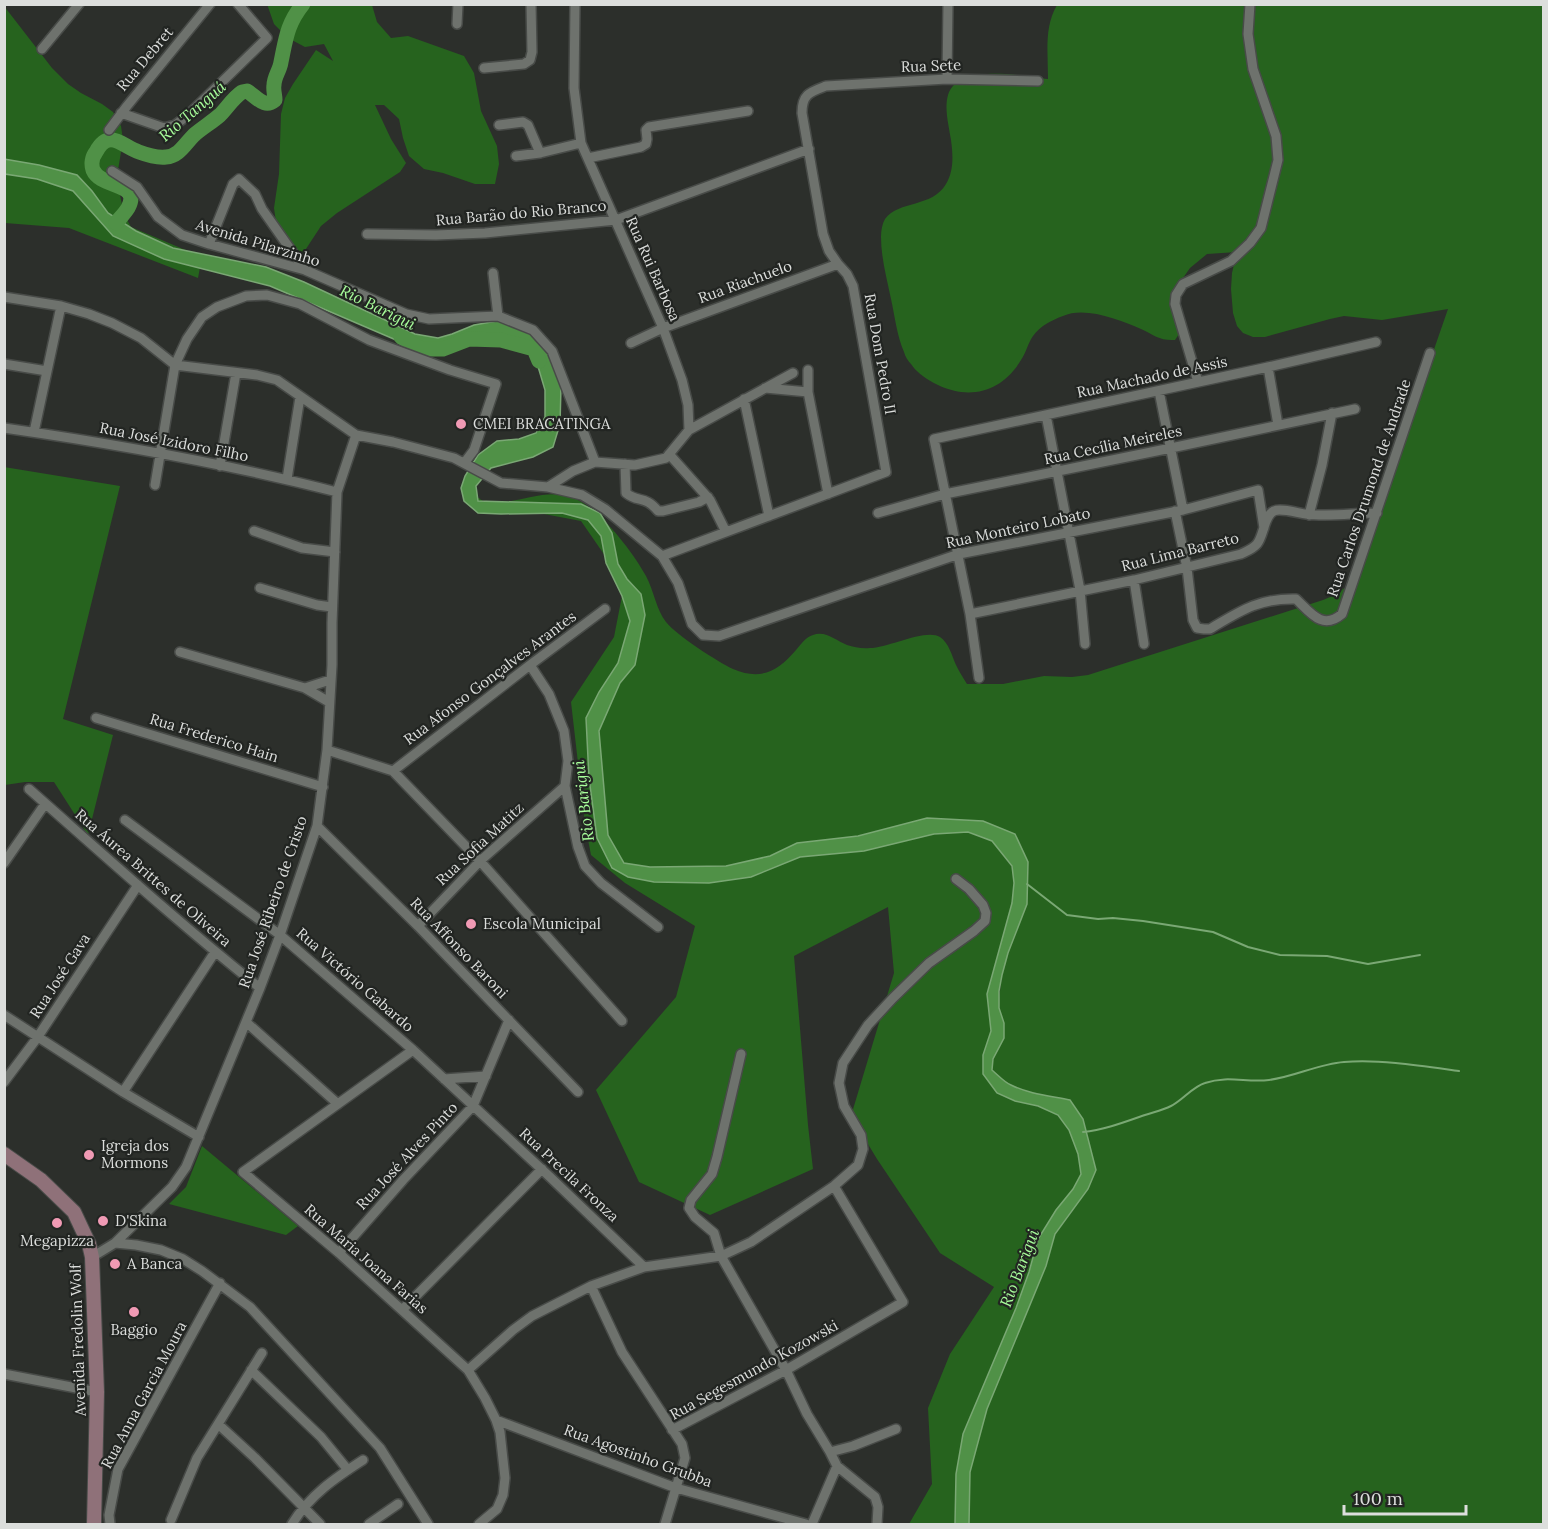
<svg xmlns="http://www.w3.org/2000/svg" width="1548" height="1529" viewBox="0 0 1548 1529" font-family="Lora,serif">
<rect width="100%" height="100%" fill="#2c2f2b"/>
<path fill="#26631e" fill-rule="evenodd" d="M267 4 372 5 377 22 391 38 408 36 464 56 474 73 481 111 497 146 499 164 495 184H475L443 173 424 169 409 156 403 138 399 119 384 105H375L391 139 406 163 400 172 337 213 321 226 302 255 292 258 277 229 274 208 279 174 281 114 285 98 293 84 316 50 333 61 324 44 305 47 288 38 274 24Z
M1057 5H1543V1524H962L973 1438 1046 1266 1055 1234 1071 1213 1078 1179 1073 1189 1056 1210 1038 1239 1029 1272 1016 1308 963 1434 956 1474 955 1524H909L932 1484 928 1408 950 1354 994 1287 940 1253 877 1159 851 1116 894 973 888 907 794 956 808 1125 813 1169 710 1215 639 1182 596 1090 676 997 695 926 625 883 591 855 585 824 571 702 614 637 622 596 630 621 618 663 605 681 642 632 610 563 581 521 528 511 484 513 468 505 466 497C469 497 472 496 475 497 479 497 479 499 483 501 486 502 492 503 496 503 520 502 544 490 568 496 596 503 633 552 646 576 654 591 656 609 666 622 676 635 718 662 733 669 761 681 778 671 796 650 801 644 806 637 813 635 825 630 837 641 847 645 854 647 862 649 870 648 888 648 926 628 940 637 949 643 952 656 956 665 959 671 963 678 967 684H1003L1044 676 1072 677 1088 675 1323 600 1335 595 1346 587 1363 554 1448 309 1382 320 1344 316 1330 319 1265 337H1253L1243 333 1237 326 1233 313 1231 289 1232 273 1237 252 1207 254 1190 268 1183 278 1180 298 1181 331 1175 340C1160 341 1154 335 1141 329 1120 320 1085 306 1063 316 1052 320 1040 326 1033 336 1028 343 1026 353 1021 360 1008 382 987 395 961 392 944 390 920 378 911 364 908 361 905 356 904 352 897 336 895 317 891 299 887 279 881 258 881 237 881 231 882 224 885 219 899 200 932 208 946 184 954 171 953 155 951 140 949 126 944 109 948 95 958 63 1023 76 1048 79 1048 53 1044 27 1057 5ZM964 826 1017 838 1027 904 1008 953 1002 975 999 999 996 1003 995 1054 993 1059 983 1055 991 1031 987 994 1012 903 1014 883 1012 867 992 841 968 832 934 834 864 851 834 854ZM608 861 650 867H660L727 874 708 883 654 882 628 877 612 868ZM992 1085 1057 1111 1060 1117 1058 1115C1052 1112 1046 1109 1040 1107 1021 1100 1004 1102 992 1085Z
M4 6 52 68 68 84 81 93 102 104 113 112 121 126 123 140 118 170V186L124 214 131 227 202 257 198 278 69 228 5 223Z
M4 467 120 486 63 719 113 735 88 835 54 782H25L5 785Z
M202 1146 298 1226 286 1235 169 1204 186 1187Z"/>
<path fill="#509147" stroke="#7aa874" stroke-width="1.5" d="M4 159 39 165 77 175 92 191 108 213 136 231 173 248 266 267 304 282 415 334 438 338 452 334 474 325 497 321 519 326 535 335 547 351 561 387 560 424 553 447 533 457 491 468 476 486 478 501 581 504 600 513 612 533 618 564 627 579 641 594 645 615 635 665 620 683 599 731 608 835 624 863 650 867 726 866 770 856 797 843 858 836 927 818 983 821 1015 834 1028 862 1027 904 1008 953 1002 975 999 991V1008L1004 1023V1038L993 1059 992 1070C998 1075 1004 1082 1011 1085 1029 1094 1051 1096 1070 1100L1083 1119 1096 1170 1088 1189 1055 1234 1046 1266 987 1409 970 1472 969 1524H955L956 1474 963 1434 1016 1308 1029 1272 1038 1239 1056 1210 1073 1189 1081 1174 1078 1154 1069 1130 1058 1115 1038 1106 1015 1101 997 1093 983 1074V1055L991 1031 987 994 1012 903 1014 883 1012 866 992 841 968 832 934 834 864 851 800 857 751 877 709 883 654 882 628 877 612 868 597 838 589 778 586 718 599 692 618 663 630 621 622 596 606 563 601 536 588 520 562 513 501 514 478 513 464 501 461 488 465 476 478 455 497 441 519 439 536 433 545 417V390L537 363 529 347 505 338 472 335 436 349 410 346 270 286 164 259 113 236 73 191 37 179 5 174Z"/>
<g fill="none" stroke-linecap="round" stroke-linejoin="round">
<path stroke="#7aa874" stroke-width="2" d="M1027 884 1067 915 1098 919 1113 918 1143 921 1213 932 1248 947 1280 955 1327 956 1368 964 1420 955
M1083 1132C1104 1130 1125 1122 1145 1115 1154 1112 1163 1110 1171 1106 1183 1100 1192 1087 1205 1083 1228 1075 1247 1083 1269 1080 1294 1077 1318 1064 1344 1062 1380 1059 1423 1066 1459 1071"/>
<path stroke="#509147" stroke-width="15" d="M116 223C120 218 125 213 128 208 142 182 101 189 93 170 91 164 92 157 96 152 109 128 122 146 139 152 147 155 157 158 166 157 179 156 185 144 194 135 202 128 212 122 220 115 227 108 233 98 242 92L247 91C257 97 264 109 275 100 275 95 273 90 274 85 274 77 280 70 281 62 286 38 287 24 303 4
M401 337 421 349H443L469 339 501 340 534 349 539 361"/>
<defs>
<path id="street" d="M575 4 574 88 581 143 663 328 682 380 688 405 689 430
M457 24 458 4
M42 49 79 4
M484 68 524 64 530 60 532 52 531 4
M947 79 948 4
M121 113 164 128 175 125 187 116 267 38 238 4
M499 125 523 122 528 125 540 153
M109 130 127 106 210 4
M516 156 540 153 581 143
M588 158 641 147 646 144 647 139 646 130 649 127 748 111
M112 171 137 187 158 217 182 235 209 244 305 270 406 314 429 319 498 316 533 330 552 351 595 462 573 471 548 487
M367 234 436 235 485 233 616 220 809 149
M209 244 233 184 239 179 255 194 262 209 305 270
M493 273 498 316
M4 297 61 306 89 314 112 323 141 338 175 365 257 375 277 380 356 435 393 442 454 458 501 483 548 487 582 495 605 509 662 556 678 583 692 624 703 635 719 636 959 554 1183 510 1258 490 1264 528
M631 343 663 328 838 264
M4 364 47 371
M1268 367 1278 425
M808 370V392L828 494
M1198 382 1175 304 1176 295 1183 284 1231 261 1250 243 1261 228 1278 160 1276 136 1253 69 1248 34 1250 4
M765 388 808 392
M1159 391 1183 510
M744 399 769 516
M1046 415 1080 590 1085 644
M4 428C116 444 228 464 337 492
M34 432 61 306
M669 454 710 500 726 532
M595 462 635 465 666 458 689 430 793 373
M625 464 626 493C638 503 645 495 658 511H663L699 502 708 497
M220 466 236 373
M287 479 300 397
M155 485 175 365 187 339 202 317 217 307 246 296 267 295 300 304 369 340 450 370 496 384 474 450 465 462
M1175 511 1187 568 1193 620 1197 628 1204 629H1210C1240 611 1259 598 1296 599 1310 612 1322 631 1342 614L1430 353
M878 513 945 494 1171 448 1355 409
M1309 515 1322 465 1332 413
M254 531 302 548 335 552
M662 556 886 472 853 286 847 274 838 264 829 251 823 234 802 113C802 94 810 92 826 86L947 79 1038 81
M1134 580 1144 644
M260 588 317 605 332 607
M970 614 1134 580 1241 554C1247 551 1253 549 1257 544 1264 536 1264 515 1274 511 1280 508 1298 513 1306 514 1328 517 1354 513 1377 513
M180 652 305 688 329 702
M530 665 549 694 564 731 568 761 565 786 578 847 585 866 601 883 658 927
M979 678 970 614 934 439 1268 367 1376 342
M305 688 330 680
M96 718 323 787
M327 750 393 771 480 861 622 1021
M393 771 530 665 605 609
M29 789C105 856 180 924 260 988
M125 820 280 935 413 1050 550 1177 644 1267
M317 826 418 926 578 1092
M4 863 45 804
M418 926 480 861 565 786
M4 1015 123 1092 199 1137
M246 1022 338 1104
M413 1050 243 1172 339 1253 468 1370 485 1398 496 1420 500 1432 505 1478 503 1495 497 1509 479 1524
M741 1054 717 1157 712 1174 691 1200 689 1208 695 1217 714 1233 721 1256 786 1370 807 1414 830 1452 837 1466 875 1497 878 1507 877 1524
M444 1079 486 1076
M4 1082 37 1038 138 885
M123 1092 215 952
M115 1243 136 1245 161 1250 183 1259 202 1271 250 1307 380 1448 428 1524
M339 1253 403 1180 473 1106 509 1020
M92 1257 115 1243 172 1187 186 1167 260 988 280 935 317 826 327 750 332 665V623L337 492 356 435
M591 1286 622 1352 682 1444 685 1458 665 1524
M402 1310 542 1169
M251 1370 321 1437 348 1470
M468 1370 513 1330 532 1316 591 1286 644 1267 721 1256 751 1242 834 1186 858 1165 863 1149 861 1135 844 1106 839 1083 843 1063 868 1025 893 998 929 963 974 931 985 921 986 913 983 905 969 889 956 879
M4 1374 97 1392
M496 1420 676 1488 806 1524
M218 1424 255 1458 320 1524
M672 1430 786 1370 903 1302 834 1186
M830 1452 853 1446 896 1429
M171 1520 197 1458 262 1353
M110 1524 109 1515 118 1469 220 1283
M292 1524C310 1495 335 1478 363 1460
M369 1524 398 1504
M812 1524 837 1466"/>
<path id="secondary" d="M4 1154 41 1180 74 1212 89 1244 92 1257 97 1392 94 1524"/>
</defs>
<use href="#street" stroke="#484b48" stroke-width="12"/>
<use href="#secondary" stroke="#484b48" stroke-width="16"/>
<use href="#street" stroke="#6e726d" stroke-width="9"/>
<use href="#secondary" stroke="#8f7179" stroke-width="14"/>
</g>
<g fill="#f09ab4" stroke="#222522" stroke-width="2">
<circle cx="461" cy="424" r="6"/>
<circle cx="471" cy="924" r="6"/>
<circle cx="89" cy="1155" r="6"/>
<circle cx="103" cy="1221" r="6"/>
<circle cx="57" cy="1223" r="6"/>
<circle cx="115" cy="1264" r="6"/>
<circle cx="134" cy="1312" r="6"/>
</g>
<g text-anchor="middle" stroke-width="4.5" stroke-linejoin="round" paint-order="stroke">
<g font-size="15" fill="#dcdedc" stroke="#222522">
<text transform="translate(145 59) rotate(-50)" y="5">Rua Debret</text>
<text transform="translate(931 66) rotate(-2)" y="5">Rua Sete</text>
<text transform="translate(521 213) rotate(-5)" y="5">Rua Barão do Rio Branco</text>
<text transform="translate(258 243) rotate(17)" y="5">Avenida Pilarzinho</text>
<text transform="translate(653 269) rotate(66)" y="5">Rua Rui Barbosa</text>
<text transform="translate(745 282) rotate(-20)" y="5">Rua Riachuelo</text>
<text transform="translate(880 354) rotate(80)" y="5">Rua Dom Pedro II</text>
<text transform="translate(1152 377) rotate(-12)" y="5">Rua Machado de Assis</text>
<text transform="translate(174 442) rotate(11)" y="5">Rua José Izidoro Filho</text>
<text transform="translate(1113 445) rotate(-12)" y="5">Rua Cecília Meireles</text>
<text transform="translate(1369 488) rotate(-71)" y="5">Rua Carlos Drumond de Andrade</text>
<text transform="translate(1018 528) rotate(-12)" y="5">Rua Monteiro Lobato</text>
<text transform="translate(1180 552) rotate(-14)" y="5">Rua Lima Barreto</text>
<text transform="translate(490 678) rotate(-37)" y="5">Rua Afonso Gonçalves Arantes</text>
<text transform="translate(214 738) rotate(17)" y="5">Rua Frederico Hain</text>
<text transform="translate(480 844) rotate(-43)" y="5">Rua Sofia Matitz</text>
<text transform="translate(153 878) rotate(41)" y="5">Rua Áurea Brittes de Oliveira</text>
<text transform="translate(273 902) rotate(-71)" y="5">Rua José Ribeiro de Cristo</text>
<text transform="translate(459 948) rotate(46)" y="5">Rua Affonso Baroni</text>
<text transform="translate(60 976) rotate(-57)" y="5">Rua José Gava</text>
<text transform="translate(355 980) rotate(41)" y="5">Rua Victório Gabardo</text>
<text transform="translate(407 1156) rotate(-47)" y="5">Rua José Alves Pinto</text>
<text transform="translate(569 1175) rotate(43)" y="5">Rua Precila Fronza</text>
<text transform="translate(366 1259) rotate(41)" y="5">Rua Maria Joana Farias</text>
<text transform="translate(78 1340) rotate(-92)" y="5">Avenida Fredolin Wolf</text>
<text transform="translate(754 1370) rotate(-29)" y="5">Rua Segesmundo Kozowski</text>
<text transform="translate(144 1395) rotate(-62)" y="5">Rua Anna Garcia Moura</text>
<text transform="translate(638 1456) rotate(20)" y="5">Rua Agostinho Grubba</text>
</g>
<g font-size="15" fill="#dcdedc" stroke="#222522" text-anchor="start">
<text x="473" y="429">CMEI BRACATINGA</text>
<text x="483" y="929">Escola Municipal</text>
<text x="101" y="1151">Igreja dos<tspan x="101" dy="17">Mormons</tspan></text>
<text x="115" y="1226">D'Skina</text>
<text x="57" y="1246" text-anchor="middle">Megapizza</text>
<text x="127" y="1269">A Banca</text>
<text x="134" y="1335" text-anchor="middle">Baggio</text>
</g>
<g font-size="16" font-style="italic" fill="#a8fe9b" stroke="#222522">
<text transform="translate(192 111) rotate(-41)" y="6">Rio Tanguá</text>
<text transform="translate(378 307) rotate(26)" y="6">Rio Barigui</text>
<text transform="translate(583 801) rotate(-97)" y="6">Rio Barigui</text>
<text transform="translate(1019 1268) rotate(-69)" y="6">Rio Barigui</text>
</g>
</g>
<rect width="1548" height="1529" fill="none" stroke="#dcdedc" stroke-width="12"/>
<path d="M1344 1505v9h122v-9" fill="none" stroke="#dcdedc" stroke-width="3"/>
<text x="1353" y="1505" font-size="18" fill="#dcdedc" stroke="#222522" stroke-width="4.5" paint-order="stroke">100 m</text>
</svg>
